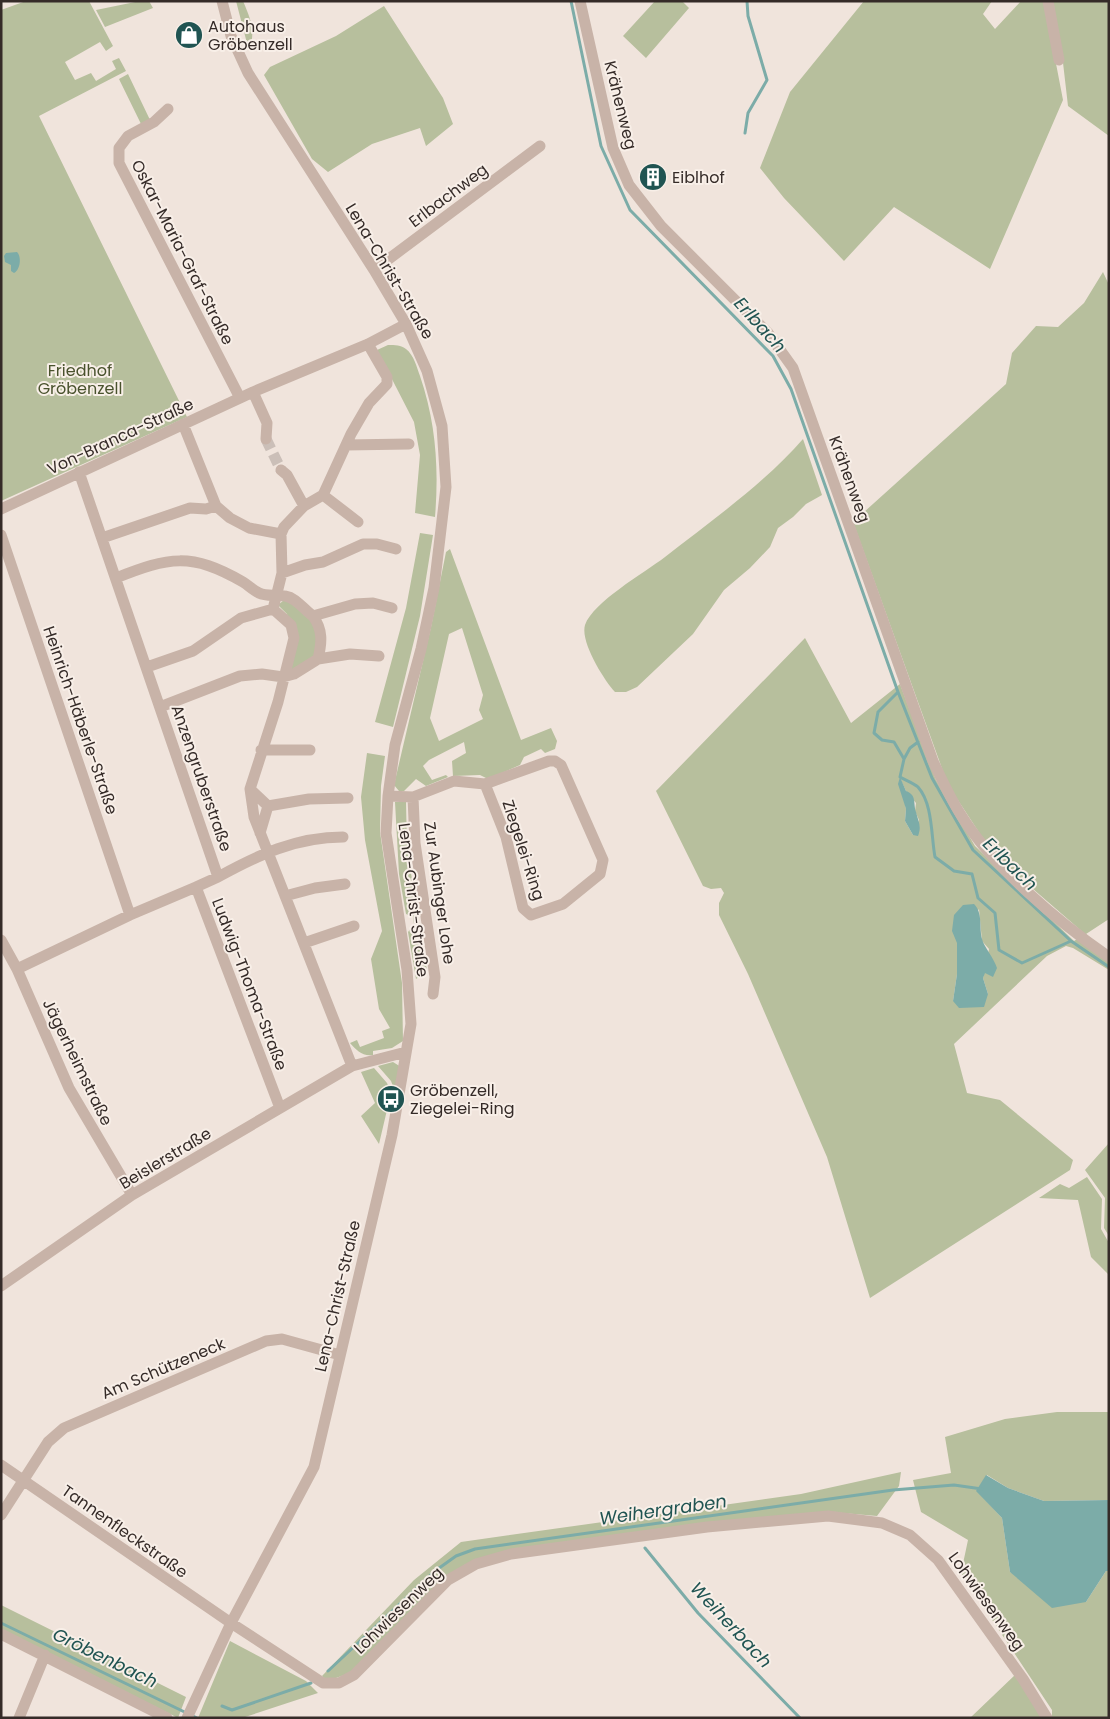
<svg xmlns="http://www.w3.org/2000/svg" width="1110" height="1719" viewBox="0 0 1110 1719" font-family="Poppins,sans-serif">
<rect width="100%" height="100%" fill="#f0e4dc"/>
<path fill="#b7bf9d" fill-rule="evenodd" d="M26 1H89L113 46 106 51 100 42 65 62 75 80 91 73 96 81 116 69 112 61 119 58 126 71 39 116 187 417 1 501V10Z
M140 1H149L153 8 105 27 96 10Z
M236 1H243C251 20 256 31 249 51Z
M655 1H682L689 8 646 58 623 36Z
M864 1H992L983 14 995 29 1021 1H1044L1063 100 990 269 894 207 844 261 784 198 760 168 790 92Z
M1050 1H1109V136L1068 106 1062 54Z
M384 6 443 98 453 124 426 146 420 128 372 144 328 172 312 159 264 75 270 67 336 36Z
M128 74 151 122 142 126 119 79Z
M1103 272 1109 285V919L1086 934 1109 953V970L1073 948 1066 946 1047 956 954 1044 967 1093 1000 1100 1073 1160 1070 1170 870 1298 827 1157 748 974 719 915V903L724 893 721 888 711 889 703 886 656 791 805 638 851 723 900 684 936 780 975 846 1074 941 1085 934 1010 869 986 843 948 785 853 522 1006 384 1012 353 1036 326 1058 327 1084 303ZM900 778 906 791 916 803 915 811 919 820 913 835 905 821 906 809ZM979 909 982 941 989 949 983 978 988 994 953 1001 957 974V943Z
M388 345C395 345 401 345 406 349 414 355 417 368 420 376 436 423 439 468 435 517L415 513 420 455 414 422 377 350Z
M803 439 822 495 806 504 793 517 778 528 770 547 750 568 724 590 693 634 637 687 626 692H615C604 680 580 642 585 625 593 602 644 573 665 557 711 521 765 483 803 439Z
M420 533 433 535 420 616 393 727 375 722 406 608Z
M450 549 521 740 551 728 557 741 555 749 545 753 541 749 524 757 520 765 488 779 480 775 453 776 452 761 466 753 464 742 429 760 423 766 432 780 446 775 448 777 426 786 416 779 404 791H399L394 785 431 627 446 552ZM462 628 483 695 479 710 483 719 439 741 430 718 449 634Z
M284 600 292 602 318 625 316 658 286 674 294 654 287 614 278 605Z
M367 753 385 756 381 786 380 832 402 983 403 1041 392 1048 373 1051V1055C363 1057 356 1050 350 1043L357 1040 360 1047 384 1038 382 1031 390 1028 379 1009 371 959 382 931 365 840 361 797Z
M395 802H406L407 849 427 971 416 979 408 932 414 924 413 917 406 914 399 874Z
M393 1062 401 1067 398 1090 394 1089 391 1081 378 1066Z
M374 1068 387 1083 391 1093 379 1144 361 1116 375 1103 361 1072Z
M1109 1143V1236L1104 1228 1105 1198 1085 1170Z
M1087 1177 1102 1199 1101 1229 1109 1243V1275L1091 1257 1078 1200 1039 1198 1060 1184 1069 1188Z
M1057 1412H1109V1500L1044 1501 1008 1488 987 1475 977 1491 1002 1518 1010 1572 1086 1602 1106 1571H1109V1718H1052V1710L961 1573 968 1540 921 1512 913 1480 951 1473 945 1437 1005 1419Z
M901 1472 899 1486 877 1516 831 1512 464 1565 355 1671 328 1681 322 1676 414 1580 461 1542 801 1494Z
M1 1605 186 1697 178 1718 1 1629Z
M230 1641 306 1681 318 1693 242 1718H198Z
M1016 1674 1042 1718H970Z"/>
<path fill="#7caca8" d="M17 252C22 257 20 270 14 273L11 271V265L5 262 4 256 6 253Z
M900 777 906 791C917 795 913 803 916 812 918 821 922 826 918 836L913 835 905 821 906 809 898 784Z
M974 904C983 913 979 927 982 939 984 947 994 958 997 968L993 977 985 973 983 978 988 994 984 1007 959 1008 953 1001 957 974V943L952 931 954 915 963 905Z
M986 1475 1008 1488 1044 1501 1109 1500V1571H1106L1086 1602 1052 1608 1010 1572 1002 1518 976 1491Z"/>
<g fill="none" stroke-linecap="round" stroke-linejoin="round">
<path stroke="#7caca8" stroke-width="3" d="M571 1 601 146 630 210 773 356 791 389 898 692 878 712 874 733 882 740 894 742 904 759 900 777C905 780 914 783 918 787 933 804 931 836 935 857L954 871 972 874 978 898 995 913 999 950 1022 963 1071 941 1109 967
M745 133 748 113 767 80 748 16 747 1
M898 692 932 778 973 850 1071 941
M904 759 910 748 918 742
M645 1548 698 1613 800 1718
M1 1623 197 1718
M328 1671 435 1571 456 1556 475 1549 893 1490 954 1485 982 1489
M222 1706 232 1710 311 1683"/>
<path stroke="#cbbfb8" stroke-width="11" stroke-dasharray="11 5.5" stroke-linecap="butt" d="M266 439 281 470"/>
<path stroke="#c8b3a8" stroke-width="11" d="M580 1 613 148 629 185 661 226 768 333 793 368 933 761C942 780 950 798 961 815 994 868 1058 922 1109 957
M1048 1 1059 60
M168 109 154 122 128 136 119 148V163L240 398
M374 270 540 146
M253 392 267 423 266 439
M183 424 216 506 230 518 249 528 281 534
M346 445 409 444
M281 470 287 475 304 506
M79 472 218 877 196 887
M323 495 358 522
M1 509 253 392 368 344 406 324
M1 535 130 915
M102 538 190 508 206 509 216 506
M282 573 305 565 323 562 363 544H377L396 549
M116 578C169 557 191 552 243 582 248 585 253 590 259 593 267 597 276 594 285 596 297 598 303 609 313 616L355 604 373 603 392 608
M313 616C323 630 322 642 318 659
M147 667 193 651 241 618 273 609
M160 707 240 676 262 674 283 677 294 674 318 659 350 654 379 656
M261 750H310
M250 789 268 806 260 833
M388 796 413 797 454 781 485 784 506 837 523 908 531 915 563 904 600 874 603 860 561 765 555 761H549L485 784
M413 797 415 843 435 977 433 994
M268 806 309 799 348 798
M218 877C258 855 296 837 343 837
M285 896 315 888 345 884
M1 940 17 969 69 1088 132 1195
M304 943 354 926
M17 969 130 915 196 887 280 1108
M352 1066 254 817 250 789 278 702 294 638 291 625 273 609 282 573 281 534 284 527 304 506 323 495 351 434 369 403 387 384V377L368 344
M1 1286 132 1195 352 1066 406 1052
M1 1465 231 1623 323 1683H339L354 1675 448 1580 476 1564 511 1554 707 1527 828 1516 882 1523 910 1535 938 1560 1023 1679 1047 1718
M1 1515 48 1442 64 1428 266 1341 282 1339 340 1355
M1 1634 167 1718
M19 1718 45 1655
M187 1718 231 1623 314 1467 392 1135 411 1024 407 970 386 833 388 796 395 745 421 649 434 588 446 487 442 426 427 371 406 324 374 270 248 73 231 36 222 1"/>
</g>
<defs>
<symbol id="shop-disc" viewBox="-11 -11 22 22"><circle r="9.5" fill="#205452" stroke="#f8efe8"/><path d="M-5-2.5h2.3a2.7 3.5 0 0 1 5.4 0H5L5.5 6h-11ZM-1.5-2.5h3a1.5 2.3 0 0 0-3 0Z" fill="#fff"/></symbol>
<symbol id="building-disc" viewBox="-11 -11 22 22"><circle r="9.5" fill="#205452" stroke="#f8efe8"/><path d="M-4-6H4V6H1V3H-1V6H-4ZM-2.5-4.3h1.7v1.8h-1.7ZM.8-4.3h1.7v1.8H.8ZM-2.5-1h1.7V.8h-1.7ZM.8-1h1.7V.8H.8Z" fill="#fff"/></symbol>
<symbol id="bus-disc" viewBox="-11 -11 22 22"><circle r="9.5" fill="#205452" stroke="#f8efe8"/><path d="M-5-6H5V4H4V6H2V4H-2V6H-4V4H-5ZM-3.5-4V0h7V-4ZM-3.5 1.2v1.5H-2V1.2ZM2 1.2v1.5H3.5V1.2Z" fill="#fff"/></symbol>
</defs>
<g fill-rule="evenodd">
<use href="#shop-disc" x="173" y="19" width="32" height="32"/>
<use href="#building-disc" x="637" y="161" width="32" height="32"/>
<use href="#bus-disc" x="375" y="1083" width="32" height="32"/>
</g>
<g text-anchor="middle" stroke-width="4" stroke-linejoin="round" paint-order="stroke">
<g font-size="16" fill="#352b28" stroke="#f8efe8" text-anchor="start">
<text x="208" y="32">Autohaus<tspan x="208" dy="18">Gröbenzell</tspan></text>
<text x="672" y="183">Eiblhof</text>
<text x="410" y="1096">Gröbenzell,<tspan x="410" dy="18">Ziegelei-Ring</tspan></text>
</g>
<g font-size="16" fill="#352b28" stroke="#f8efe8">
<text transform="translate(621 105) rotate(76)" y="6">Krähenweg</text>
<text transform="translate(448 195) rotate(-37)" y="6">Erlbachweg</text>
<text transform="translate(183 252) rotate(63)" y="6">Oskar-Maria-Graf-Straße</text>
<text transform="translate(390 271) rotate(59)" y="6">Lena-Christ-Straße</text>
<text transform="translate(120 436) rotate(-25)" y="6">Von-Branca-Straße</text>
<text transform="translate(850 479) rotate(70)" y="6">Krähenweg</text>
<text transform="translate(81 720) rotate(71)" y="6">Heinrich-Häberle-Straße</text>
<text transform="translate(202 778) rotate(71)" y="6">Anzengruberstraße</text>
<text transform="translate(524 850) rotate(72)" y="6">Ziegelei-Ring</text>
<text transform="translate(440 893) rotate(82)" y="6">Zur Aubinger Lohe</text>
<text transform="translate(414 900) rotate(83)" y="6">Lena-Christ-Straße</text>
<text transform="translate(250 984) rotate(69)" y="6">Ludwig-Thoma-Straße</text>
<text transform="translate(78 1062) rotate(64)" y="6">Jägerheimstraße</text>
<text transform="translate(165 1158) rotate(-31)" y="6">Beislerstraße</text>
<text transform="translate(337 1296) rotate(-77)" y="6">Lena-Christ-Straße</text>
<text transform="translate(163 1368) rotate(-23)" y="6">Am Schützeneck</text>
<text transform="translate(125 1531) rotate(35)" y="6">Tannenfleckstraße</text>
<text transform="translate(987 1601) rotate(54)" y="6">Lohwiesenweg</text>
<text transform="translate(398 1610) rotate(-44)" y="6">Lohwiesenweg</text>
</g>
<g font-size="16" fill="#49522d" stroke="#f8efe8">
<text x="80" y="376">Friedhof<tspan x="80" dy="18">Gröbenzell</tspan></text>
</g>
<g font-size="18" font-style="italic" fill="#205452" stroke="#f8efe8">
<text transform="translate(760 325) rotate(48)" y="6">Erlbach</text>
<text transform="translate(1010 864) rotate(44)" y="6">Erlbach</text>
<text transform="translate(663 1510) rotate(-8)" y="6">Weihergraben</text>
<text transform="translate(731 1625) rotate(47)" y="6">Weiherbach</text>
<text transform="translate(105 1658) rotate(26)" y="6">Gröbenbach</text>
</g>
</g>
<rect width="1110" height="1719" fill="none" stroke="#352b28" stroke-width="5"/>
</svg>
